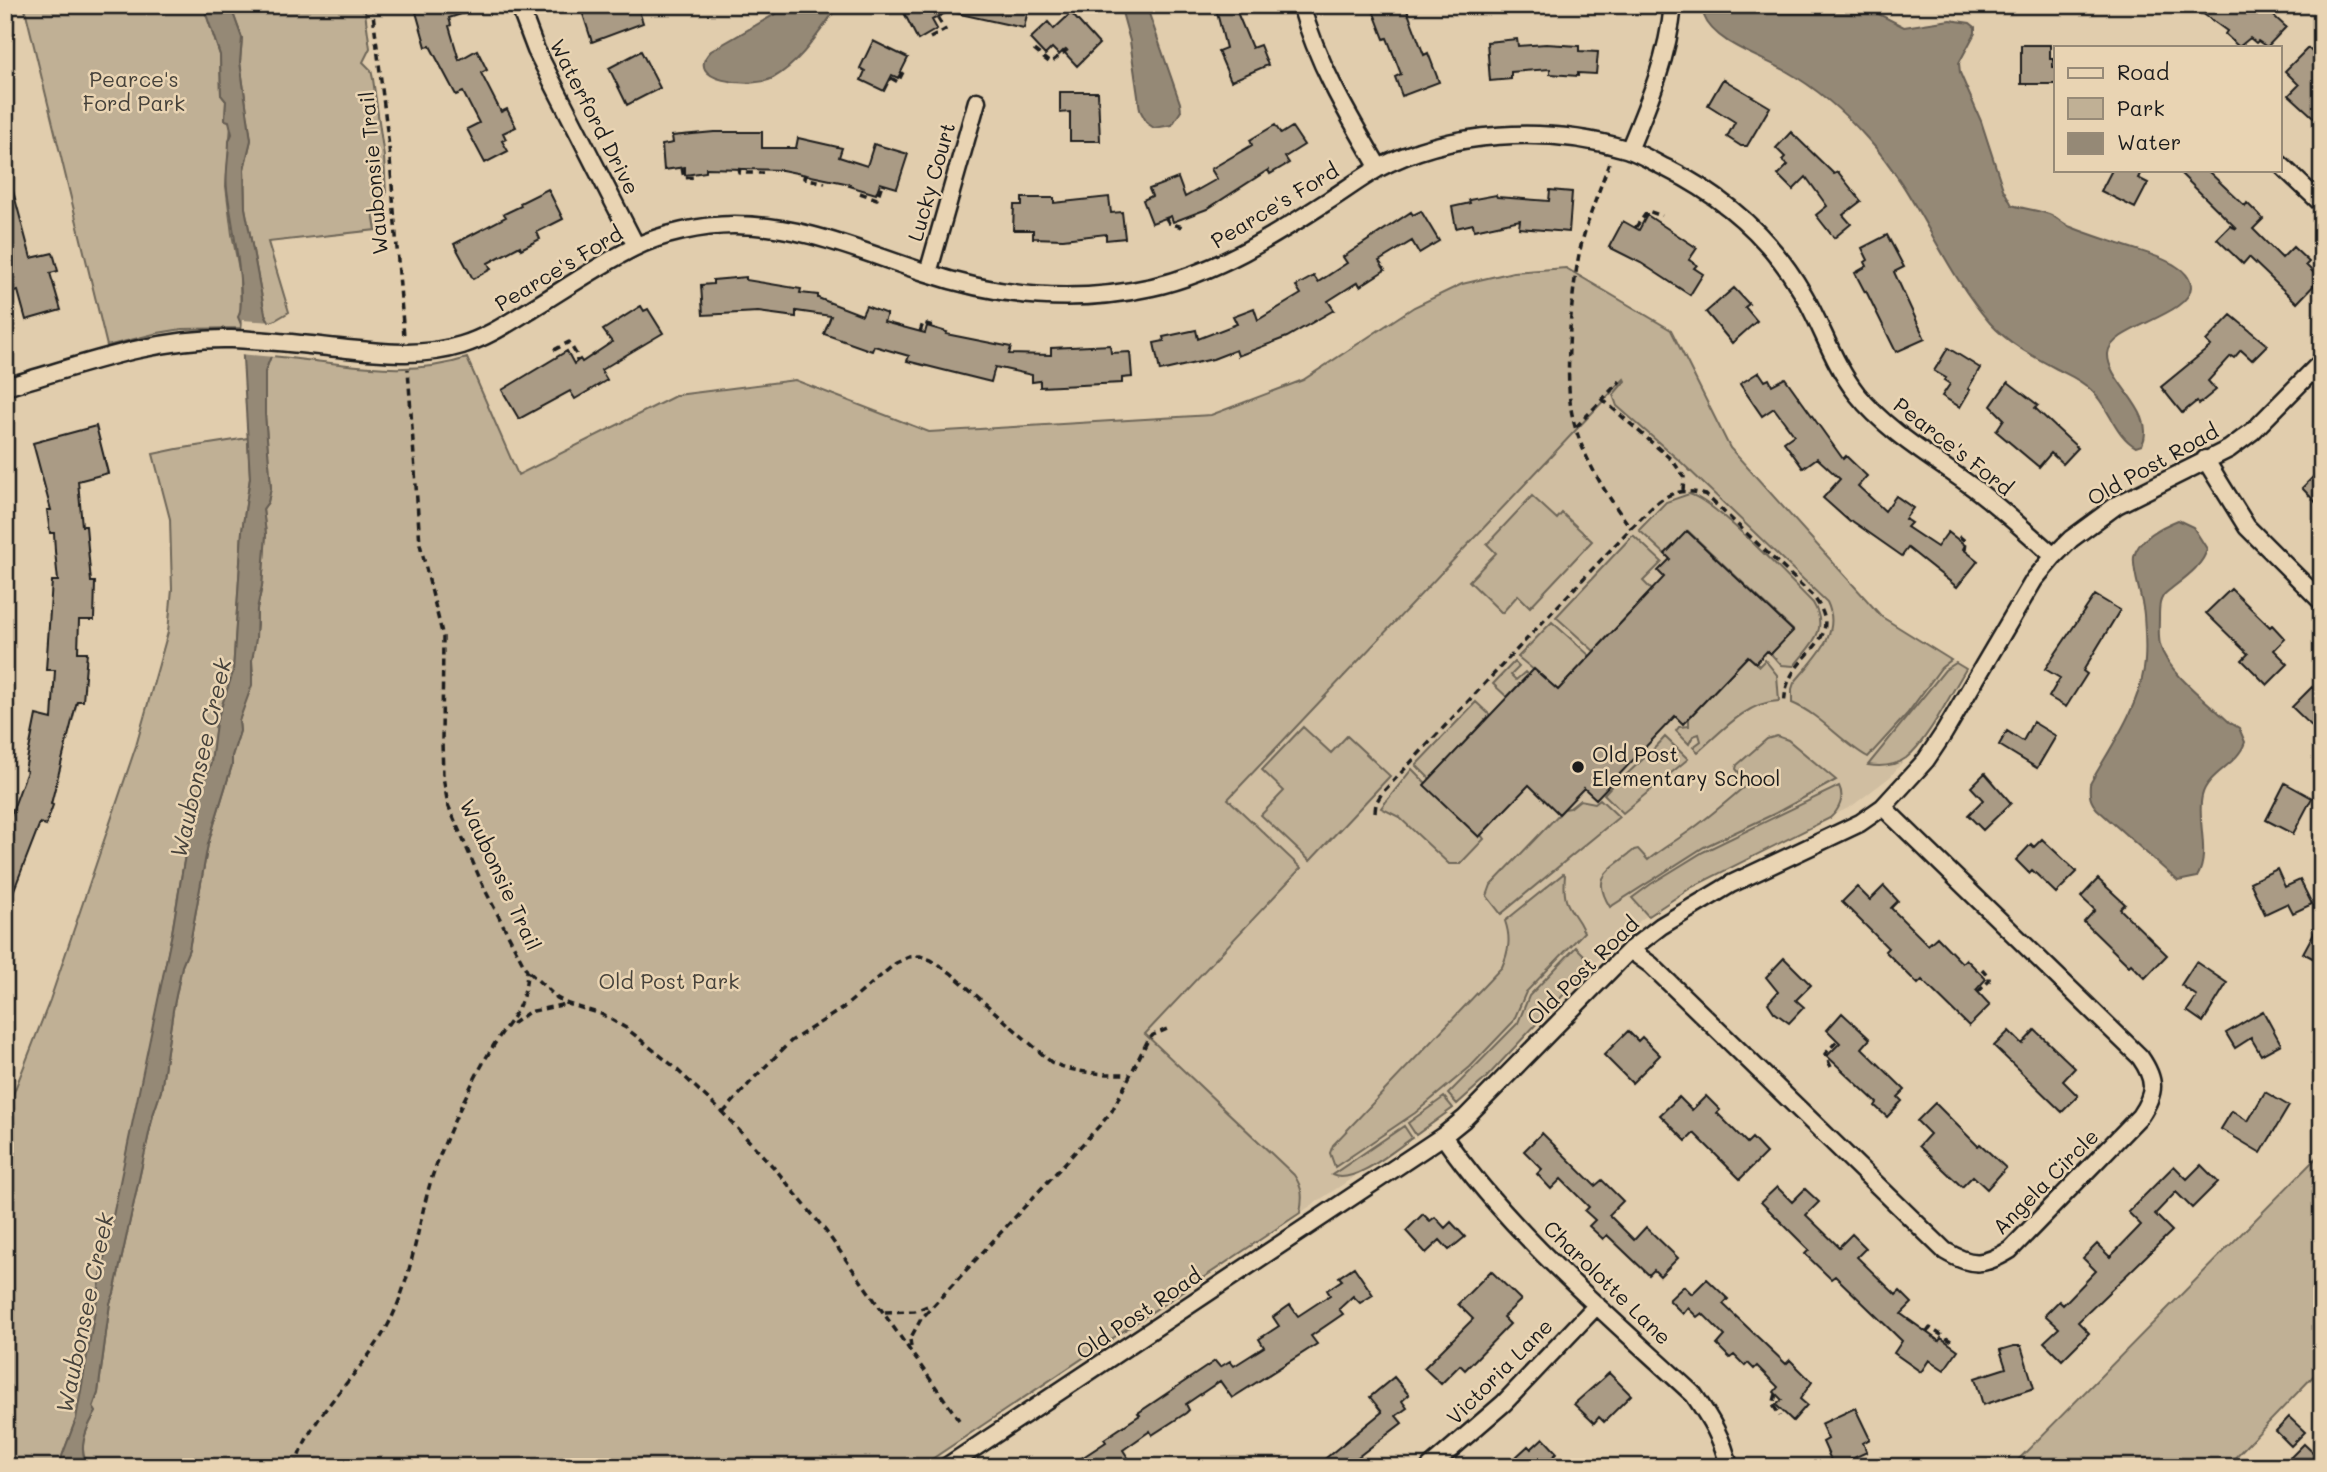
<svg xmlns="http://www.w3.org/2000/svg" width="2327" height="1472" viewBox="0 0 2327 1472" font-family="Mali,sans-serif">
<rect width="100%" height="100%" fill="#e1cdad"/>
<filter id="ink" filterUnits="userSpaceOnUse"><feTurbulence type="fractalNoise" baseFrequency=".0143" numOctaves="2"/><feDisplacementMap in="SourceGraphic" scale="14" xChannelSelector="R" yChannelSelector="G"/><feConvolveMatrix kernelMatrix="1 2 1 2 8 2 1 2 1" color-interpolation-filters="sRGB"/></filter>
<g filter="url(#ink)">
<path fill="#d0bea1" d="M1671 330 1730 448 1882 617 1966 669 1925 735 1890 777 1852 806 1692 887 1642 919 1582 975 1485 1079 1453 1108 1394 1150 1300 1213 1303 1200 1145 1034 1301 868 1228 799Z"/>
<path fill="#c0b095" stroke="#6e6658" stroke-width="2" d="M24 5H203L220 55 221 95 226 101 225 119 229 121 231 125 226 186 232 234 240 274 241 328 182 329 158 333 107 346Z
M230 5H364L370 48 363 62 371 70 373 79 384 157 386 194 373 212 376 230 268 242 289 312 272 322 269 321 265 314 245 208 244 169 251 140 240 62 242 38Z
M1566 268 1671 330 1730 448 1882 617 1951 660 1941 668 1907 714 1868 757C1841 742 1821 715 1792 703V689L1794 683C1813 659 1843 635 1827 602L1682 463 1617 406 1613 395 1625 381 1624 379 1228 799 1301 868 1145 1034 1294 1175C1303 1188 1303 1198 1300 1213L920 1467H82L85 1460C79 1445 88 1425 96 1412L93 1408 98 1393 110 1303 114 1293 153 1115 161 1091 173 1010 182 966 189 949 208 844 232 765V756L240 731 239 721 253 673 252 660 257 625V609L262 586 266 534 263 509 268 502 271 488 265 414V372L271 356C334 362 405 379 467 358L518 475 677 395 795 380 929 432 1211 415 1303 380 1414 307 1462 284 1513 272Z
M248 438 250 478 242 531 233 672 216 723 211 763 192 813 172 933 76 1419 58 1467H5V1115L50 1000 136 746 168 632 172 589 170 519 153 454 177 449Z
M1689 494C1716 501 1790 580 1813 603 1830 631 1810 645 1794 666L1781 665 1771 654 1793 630 1688 531 1665 554 1639 530 1666 502Z
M1532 496 1557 519 1562 513 1592 541 1530 607 1518 595 1502 613 1469 581 1496 553 1487 544Z
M1633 535 1662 562 1643 581 1652 590 1594 651 1556 617Z
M1552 622 1590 656 1558 690 1518 657Z
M1748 656 1759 666 1765 660 1777 675 1779 701C1746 702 1721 732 1698 752L1693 747 1701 741 1699 734 1693 736 1689 744 1676 731 1679 727 1689 726V718Z
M1514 662 1519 667 1511 675 1516 680 1525 672 1528 675 1507 697 1493 684Z
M1956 663 1966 669C1951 693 1927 742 1906 758 1895 766 1881 767 1868 765L1945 670Z
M1476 702 1490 715 1430 779 1416 765Z
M1303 727 1331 753 1347 736 1390 776 1310 861 1261 815 1284 791 1262 770Z
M1777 736 1788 740 1836 780 1776 813 1704 847 1610 907C1590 875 1610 870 1634 850L1638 849 1648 860C1661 849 1674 842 1688 832 1708 818 1726 802 1745 786L1746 781 1736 769 1737 765 1767 739Z
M1665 737 1688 759 1623 813 1604 794 1620 777 1623 778C1637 764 1652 752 1665 737Z
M1412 769 1479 837 1481 835 1484 839 1460 864H1449L1399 817 1381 808Z
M1839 786C1845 798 1839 810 1830 818L1692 887 1648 916 1632 898 1651 884 1703 852Z
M1600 799 1619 817 1501 914 1487 896 1491 885 1564 809 1570 808 1580 800 1595 803Z
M1563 874 1565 875C1562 911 1572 905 1584 932L1526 992 1513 1022 1470 1067 1415 1113 1335 1167 1330 1153 1333 1145 1502 967C1509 951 1511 938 1505 921Z
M1576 947 1590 961 1582 975 1485 1079 1457 1104 1448 1094 1518 1023 1529 996Z
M1444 1097 1453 1108 1416 1135 1408 1123Z
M1404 1126 1412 1138C1394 1150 1353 1186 1332 1175Z
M2322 1152V1367L2226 1467H2011Z"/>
<path fill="#958976" stroke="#655d52" stroke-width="2" d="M203 5H230L242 38 240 62 251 140 244 169 245 208 265 314 274 332 271 356 265 372V414L271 488 268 502 263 509 266 534 262 586 257 609 256 639 252 660V685L239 721 240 731 232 756V765L208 844 189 949 182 966 173 1010 161 1091 153 1115 114 1293 110 1303 98 1393 93 1407 96 1412C88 1425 79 1445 85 1460L82 1467H58L76 1419 104 1259 172 933 192 813 211 763 216 723 233 672 242 531 250 478 241 324 238 317C248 300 230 214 227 189 225 174 229 156 229 141L232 134 229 121 225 120 226 101 221 95 220 55Z
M791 5H839C821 29 801 63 773 78 752 89 681 81 711 51Z
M1120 5H1146L1180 103 1181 111 1172 125 1154 128 1147 123 1140 110 1130 41Z
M1711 5H1861L1904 27 1950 20 1970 23 1975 27V33L1959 63 1960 73 1981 121 2003 189 2012 205C2024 209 2037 210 2049 214 2057 217 2063 224 2071 227 2088 234 2105 239 2122 245 2139 251 2161 256 2176 266 2183 270 2191 278 2191 287 2190 316 2109 327 2108 354 2107 383 2158 412 2142 445L2136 447C2115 436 2109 406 2091 390 2080 379 2068 375 2055 368 2032 356 2008 343 1990 323 1941 267 1918 193 1867 138 1844 112 1816 88 1786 71 1762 57 1714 43 1704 16Z
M2178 520 2193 527 2207 549C2203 567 2180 581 2167 592 2159 598 2159 608 2159 617 2159 626 2158 636 2160 645 2167 672 2208 702 2229 722L2239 728 2245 742C2238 765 2207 773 2202 796 2196 821 2211 854 2197 877L2178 881 2097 809C2090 801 2089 796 2090 784 2110 748 2137 711 2144 669 2147 651 2145 632 2144 615 2143 598 2132 572 2134 557 2137 539 2163 526 2178 520Z"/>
<path fill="#e1cdad" d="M242 320 273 322 278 331 274 357 239 354Z"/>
<path fill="#aa9b85" stroke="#1c1c1c" stroke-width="2" d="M414 5H477V9L449 18 451 25 449 26 459 60 477 50 487 70 481 73 501 112 507 109 516 127 503 133 506 139 502 141 508 151 485 163 467 129 479 123 463 92 456 95 430 46 426 47Z
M580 5H637L643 23 592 42Z
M900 5H1029L1024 28 951 12V10L932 20 937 29 918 40Z
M1215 5H1234L1252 48 1260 45 1268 65 1231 81 1218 51 1226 48Z
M1371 5H1405L1424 55 1428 53 1439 82 1402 96 1395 77 1401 74 1387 38 1384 39Z
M2191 5H2262L2286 27 2267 47 2258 41 2256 43 2250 38 2239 47 2225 34 2227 31Z
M1071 13 1099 44 1077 66 1063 51 1059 55 1052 48 1045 55 1030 39 1048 22 1054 29Z
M1517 39 1518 46 1546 44 1579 46V51L1598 52 1596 74 1578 73V76L1550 74V69L1511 72V79L1490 81 1487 42Z
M873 41 908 58 898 78 892 75 884 91 861 80 865 71 860 68Z
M2021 45H2050V59H2053V67H2056V84H2021Z
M2308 48 2322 61V125L2289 95 2299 85 2285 71Z
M641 51 660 88 627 105 609 68Z
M1723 79 1770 107 1747 146H1741L1727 137 1735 122 1708 105Z
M1060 92H1098L1100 141H1070V112L1060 113Z
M1275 125 1281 134 1292 127 1304 145 1285 157 1289 163 1270 174 1268 170 1207 209 1173 222 1171 216 1152 223 1143 200 1152 196 1149 189 1178 178 1185 197 1217 179 1211 169 1252 145 1250 140Z
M714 132H762V148H796L798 138 842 148 839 157 867 166 874 144 908 154 897 188 880 183 876 194 849 186 850 184 782 170 706 168V172L685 175V167L664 170 662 145 673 143 672 136Z
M1791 132 1834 174 1838 172 1861 201 1843 215 1851 224 1834 238 1816 215 1827 206 1806 177 1793 190 1778 175 1788 165 1782 160 1785 157 1776 148Z
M2112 170H2142L2138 178 2148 183 2135 208 2101 191Z
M2177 170H2207L2245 206 2247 203 2263 219 2253 229 2282 258 2293 247 2309 262 2306 265 2320 279 2297 303 2249 257 2243 264 2217 239 2230 226 2237 229Z
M10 180 31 258 53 253 58 271 50 273 61 310 26 320 18 291 5 294V181Z
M548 189 563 219 537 232 540 239 521 249 520 246 488 263 491 269 473 279 454 244 506 217 504 214 521 206 520 203Z
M1550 190 1572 192 1569 232 1519 228 1520 220 1474 230 1473 224 1456 228 1452 207 1470 203 1469 200 1496 195 1497 197 1549 201Z
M1109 197 1111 213 1122 212 1125 238 1106 240V234L1063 239 1033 238V230H1013L1014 205H1022V198H1054V203Z
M1421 211 1439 241 1419 253 1412 241 1379 261 1385 270 1360 286 1358 282 1328 301 1334 310 1287 337 1238 356 1236 350 1213 359 1160 371 1154 343 1164 341 1163 337 1196 330 1198 339 1237 324 1233 316 1254 308 1258 320 1301 294 1296 286 1314 276 1318 282 1347 263 1343 257 1411 212 1413 215Z
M1647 215 1697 248 1689 260 1697 265 1694 268 1703 274 1690 295 1641 263 1609 247 1623 221 1639 230Z
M1887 235 1904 267 1894 272 1925 339 1896 352 1866 291 1865 292 1855 273 1867 266 1865 262 1868 260 1862 248Z
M746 277V280L801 289 800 293 818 295V298L862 315 866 306 887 314 884 322 925 333 927 326 947 332 946 334 1011 347 1009 354 1051 355V348L1110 345 1111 353 1130 352 1132 377 1122 378V383L1040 387V381L1032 382V375L995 367 991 382 907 361 909 356 874 346 872 351 824 334 831 316 796 311V317L758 312 703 315 701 285 713 284V280Z
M1734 288 1749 304 1745 307 1757 321 1732 343 1706 312Z
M641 306 644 311 648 309 663 333 601 370 607 380 575 399 570 391 519 419 502 390 567 351 574 364 580 359 582 362 612 342 603 330Z
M2231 315 2267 345 2252 360 2241 350 2234 358 2231 356 2208 381 2216 390 2199 404 2197 401 2182 413 2161 387 2211 346 2206 341Z
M1948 348 1980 368 1968 389 1970 390 1960 407 1942 396 1950 384 1944 380 1946 378 1934 371Z
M1759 372 1765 381 1769 379 1772 385 1785 378 1843 459 1846 456 1867 476 1858 486 1885 511 1896 496 1913 508 1905 519 1911 523 1907 527 1937 547 1948 532 1965 545 1963 549 1978 561 1957 587 1908 548 1902 556 1852 521 1850 522 1823 498 1840 479 1817 458 1803 468 1784 442 1794 435 1774 408 1762 416 1740 384Z
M2008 382 2038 405 2035 408 2078 448 2063 464 2051 453 2039 467 1996 431 2004 419 1991 406Z
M96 426 108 473 78 481 82 526H86L91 582H95L94 620H79L78 652H87L83 701H77L51 804 53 805 46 825 40 823 5 913V831L27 771 25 770 36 715 52 719 55 670H46L52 581H58L55 551 54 533H50L47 510H51L33 443Z
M2322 468V509L2302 488Z
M1687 531 1793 631 1771 654 1767 651 1756 663 1748 656 1683 724 1675 716 1596 799 1584 788 1559 814 1529 785 1479 837 1424 785 1534 669 1558 690 1664 577 1658 571 1670 559 1665 554Z
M2231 589 2270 627 2272 625 2285 639 2274 650 2288 664 2267 685 2242 660 2248 654 2206 613Z
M2095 595 2120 610 2083 671 2087 674 2066 707 2049 697 2060 678 2045 669Z
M2312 687 2322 696V736L2292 707Z
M2033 722 2056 736 2037 768 1999 745 2007 731 2023 741Z
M1985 773 2011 803 1983 830 1968 815 1983 800 1971 787Z
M2285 783 2312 798 2293 834 2266 820Z
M2042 839 2077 872 2056 893 2032 870 2029 873 2016 860 2031 844 2034 847Z
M2277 869 2285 887 2300 880 2312 904 2293 913 2288 903 2265 914 2250 882Z
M2098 879 2125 904 2120 909 2167 955 2145 978 2131 964 2129 966 2084 922 2095 910 2081 897Z
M1884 886 1898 901 1891 908 1928 945 1937 937 1962 963 1966 959 1986 979 1976 990 1990 1005 1969 1026 1922 980 1918 984 1885 951 1888 948 1842 902 1857 887 1870 900Z
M2322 918V963L2303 953Z
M1784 958 1811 985 1796 1000 1804 1007 1789 1023 1774 1012 1768 1003 1778 992 1766 977Z
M2196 962 2227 983 2203 1022 2187 1011 2197 996 2181 985Z
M2263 1011 2281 1044 2261 1055 2251 1038 2235 1048 2226 1033Z
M1842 1013 1870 1039 1862 1048 1905 1090 1898 1097 1902 1101 1887 1117 1875 1106 1877 1103 1827 1056 1840 1043 1827 1030Z
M2035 1030 2075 1068 2063 1081 2078 1096 2062 1112 1994 1046 2009 1031 2022 1044Z
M1628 1031 1638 1041 1642 1037 1660 1055 1632 1083 1604 1055Z
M2265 1092 2289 1106 2261 1153 2221 1129 2232 1111 2248 1121Z
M1706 1096 1720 1110 1717 1113 1747 1143 1752 1138 1766 1153 1740 1179 1694 1133 1686 1141 1660 1115 1679 1097 1692 1110Z
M1935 1103 1978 1146 1980 1144 2006 1168 1987 1189 1973 1176 1962 1187 1919 1146 1930 1134 1917 1121Z
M1542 1133 1595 1186 1602 1180 1623 1201 1609 1215 1634 1240 1646 1227 1678 1258 1660 1276 1654 1270 1649 1275 1607 1235 1603 1239 1589 1226 1595 1220 1585 1211 1589 1207 1561 1179 1551 1189 1537 1174 1542 1169 1524 1151Z
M2201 1165 2218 1182 2192 1208 2176 1192 2155 1214 2172 1231 2078 1322 2089 1333 2062 1360 2044 1342 2059 1328 2045 1315 2059 1301 2063 1305 2096 1271 2083 1258 2097 1244 2110 1257 2141 1225 2128 1212 2174 1166 2187 1179Z
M1777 1187 1792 1202 1805 1189 1819 1202 1806 1215 1839 1247 1852 1234 1866 1248 1857 1257 1896 1295 1900 1291 1912 1303 1901 1314 1939 1341 1941 1338 1958 1350 1944 1370 1929 1360 1921 1372 1894 1353 1902 1341 1835 1276 1831 1279 1805 1254 1809 1250 1761 1202Z
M1423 1214 1430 1221 1435 1217 1445 1228 1451 1222 1465 1237 1449 1250 1440 1240 1426 1253 1406 1231Z
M1354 1267 1373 1295 1360 1303 1353 1296 1339 1309 1343 1314 1311 1336 1317 1344 1232 1398 1220 1381 1186 1404 1189 1410 1186 1413 1152 1435 1150 1431 1123 1450 1134 1467H1068L1106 1442 1104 1439 1140 1415 1138 1413 1215 1361 1220 1367 1230 1361 1234 1366 1264 1347 1259 1339 1279 1326 1273 1317 1290 1305 1298 1316 1330 1295 1327 1290 1342 1280 1339 1277Z
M1491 1271 1521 1300 1503 1317 1510 1324 1465 1370 1460 1365 1441 1384 1424 1368 1473 1319 1458 1304Z
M1707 1279 1728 1299 1723 1304 1786 1364 1790 1360 1812 1382 1800 1399 1807 1405 1793 1421 1776 1405 1782 1400 1774 1392 1778 1387 1757 1366 1754 1369 1748 1363 1745 1366 1734 1355 1730 1358 1717 1345 1725 1336 1702 1313 1697 1317 1688 1308 1683 1314 1669 1300 1684 1286 1692 1294Z
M2014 1346H2021L2034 1388 1983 1405 1975 1378 2006 1368 2000 1350Z
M1609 1373 1631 1395 1604 1422 1599 1417 1594 1423 1574 1404Z
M1394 1377 1409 1395 1402 1401 1407 1408 1396 1416 1402 1423 1354 1460 1359 1467H1315L1382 1412 1370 1397Z
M1855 1408 1870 1439 1863 1443 1867 1452 1834 1467 1823 1442 1828 1439 1821 1424Z
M2289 1417 2305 1432 2291 1446 2276 1431Z
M1543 1438 1557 1453 1544 1465 1546 1467H1505L1528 1446 1531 1449Z
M2304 1444 2322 1461V1467H2281Z"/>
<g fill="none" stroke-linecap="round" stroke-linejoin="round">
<defs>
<path id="street" d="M519 5 536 50 636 246
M1301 5C1318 65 1348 115 1379 168
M1629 150C1649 102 1668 57 1673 5
M2280 164 2322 204
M928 273 977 101
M5 387C79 366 154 337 231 339 270 340 309 345 347 349 387 353 423 357 462 345 488 337 510 322 533 308 566 288 599 265 633 248 661 234 702 225 734 225 804 225 859 251 924 272 998 297 1076 304 1152 287 1218 272 1272 237 1328 201 1345 190 1360 179 1377 169 1450 130 1547 126 1626 149 1640 153 1654 162 1668 169 1724 197 1770 237 1802 292 1822 325 1833 364 1857 394 1888 433 1935 459 1974 488 2002 509 2027 533 2054 556
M2205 459 2247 527 2322 602
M1630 950 1651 965 1945 1251C1972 1267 1984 1266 2010 1250L2140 1116C2156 1092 2156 1080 2140 1057L1883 807
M1443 1136C1512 1235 1607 1314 1694 1395 1710 1418 1723 1439 1729 1467
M946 1467 1443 1136 1464 1119 1630 950 1661 926 1731 884 1860 823 1883 807 1926 760 1944 733 2034 580 2054 556 2071 539 2117 505 2229 449 2253 431 2322 361
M1430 1467 1504 1403 1597 1305"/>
</defs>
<use href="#street" stroke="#1c1c1c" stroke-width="21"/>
<path stroke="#1c1c1c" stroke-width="3.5" stroke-dasharray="7 5" stroke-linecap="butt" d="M372 5 389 147 404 337
M930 38 945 30 937 17
M1034 50 1050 63 1068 49
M891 78 898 82 905 68
M1609 163C1599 192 1583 230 1578 260 1571 300 1565 369 1571 409 1578 451 1606 495 1631 528
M682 168 684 178 697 177
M740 168 739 173H763
M805 174 804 178 825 183
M860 193 877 199 882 184
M1166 218 1169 223 1186 228
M1635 228 1648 211 1662 216
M920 332 923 323 937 327
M554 350 569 342 576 354 577 361
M1602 399 1673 461 1684 477 1683 490
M1576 427 1620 381
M1959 536 1966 542 1965 550
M1375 812 1376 803 1382 793 1631 528C1657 504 1668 483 1706 495L1813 596C1846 639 1801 648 1788 683 1785 690 1785 698 1784 705
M529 972 557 998 568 1004 601 1014 626 1028 672 1065 723 1113 777 1171 825 1230 959 1420
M1978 992 1989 981V977L1982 969
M512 1024 529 1012 566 1004
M1831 1067 1825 1054 1838 1040
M723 1113 755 1077 791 1041 843 1008 896 963 909 957 920 956 931 960 951 973 1051 1062C1077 1074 1101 1074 1129 1074
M885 1312 915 1311 930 1305
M1927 1332 1930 1328 1951 1341
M911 1347 910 1339 921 1319 1101 1124 1112 1111 1147 1042 1153 1035 1167 1029
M1776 1394 1773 1405 1780 1416
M295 1467C312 1410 361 1376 388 1325 412 1280 417 1226 432 1177 443 1145 457 1113 472 1084 480 1068 489 1052 499 1037 515 1014 526 1002 527 971L484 888 448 805 443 777 442 742 443 637 420 544 408 369"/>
<use href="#street" stroke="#e9d4b3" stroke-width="16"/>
</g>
</g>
<circle fill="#1c1c1c" stroke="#e9d4b3" stroke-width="2.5" cx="1578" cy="767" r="7"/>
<g text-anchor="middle" stroke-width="5" stroke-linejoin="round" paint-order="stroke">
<g font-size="21" fill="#45413a" stroke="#e9d4b3">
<text x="134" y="87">Pearce's<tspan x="134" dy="24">Ford Park</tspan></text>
<text x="669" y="989">Old Post Park</text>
</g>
<g font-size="21" fill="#1c1c1c" stroke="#e9d4b3">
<text transform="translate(594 117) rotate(63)" y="7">Waterford Drive</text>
<text transform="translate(374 173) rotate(-95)" y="7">Waubonsie Trail</text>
<text transform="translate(932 182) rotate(-74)" y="7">Lucky Court</text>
<text transform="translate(1275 206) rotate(-31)" y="7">Pearce's Ford</text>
<text transform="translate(559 269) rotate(-31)" y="7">Pearce's Ford</text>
<text transform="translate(1953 447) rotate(38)" y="7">Pearce's Ford</text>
<text transform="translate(2153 465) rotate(-29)" y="7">Old Post Road</text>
<text transform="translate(500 875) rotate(65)" y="7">Waubonsie Trail</text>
<text transform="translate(1583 971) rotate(-44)" y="7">Old Post Road</text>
<text transform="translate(2046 1182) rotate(-45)" y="7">Angela Circle</text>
<text transform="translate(1607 1283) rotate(44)" y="7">Charolotte Lane</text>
<text transform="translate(1139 1314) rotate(-34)" y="7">Old Post Road</text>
<text transform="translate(1500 1372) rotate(-45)" y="7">Victoria Lane</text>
</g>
<g font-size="21" fill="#1c1c1c" stroke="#e9d4b3" text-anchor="start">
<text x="1592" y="762">Old Post<tspan x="1592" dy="24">Elementary School</tspan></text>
</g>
<g font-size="23" font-style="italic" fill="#46423c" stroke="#e9d4b3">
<text transform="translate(201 758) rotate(-77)" y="8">Waubonsee Creek</text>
<text transform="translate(85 1313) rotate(-78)" y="8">Waubonsee Creek</text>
</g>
</g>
<rect width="2327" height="1472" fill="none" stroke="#e9d4b3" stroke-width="28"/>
<rect x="14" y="14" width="2299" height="1444" fill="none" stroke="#1c1c1c" stroke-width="2.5" filter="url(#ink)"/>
<rect x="2054" y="46" width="228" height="126" fill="#e9d4b3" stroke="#978a77" stroke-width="2"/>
<rect x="2068" y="68" width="35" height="10" fill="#e9d4b3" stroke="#978a77" stroke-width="2"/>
<text x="2117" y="80" font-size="21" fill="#1c1c1c">Road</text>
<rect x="2068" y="98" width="35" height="21" fill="#c0b095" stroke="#978a77" stroke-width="2"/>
<text x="2117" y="116" font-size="21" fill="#1c1c1c">Park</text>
<rect x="2068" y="133" width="35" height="21" fill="#958976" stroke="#978a77" stroke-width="2"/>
<text x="2117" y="150" font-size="21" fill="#1c1c1c">Water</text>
</svg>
